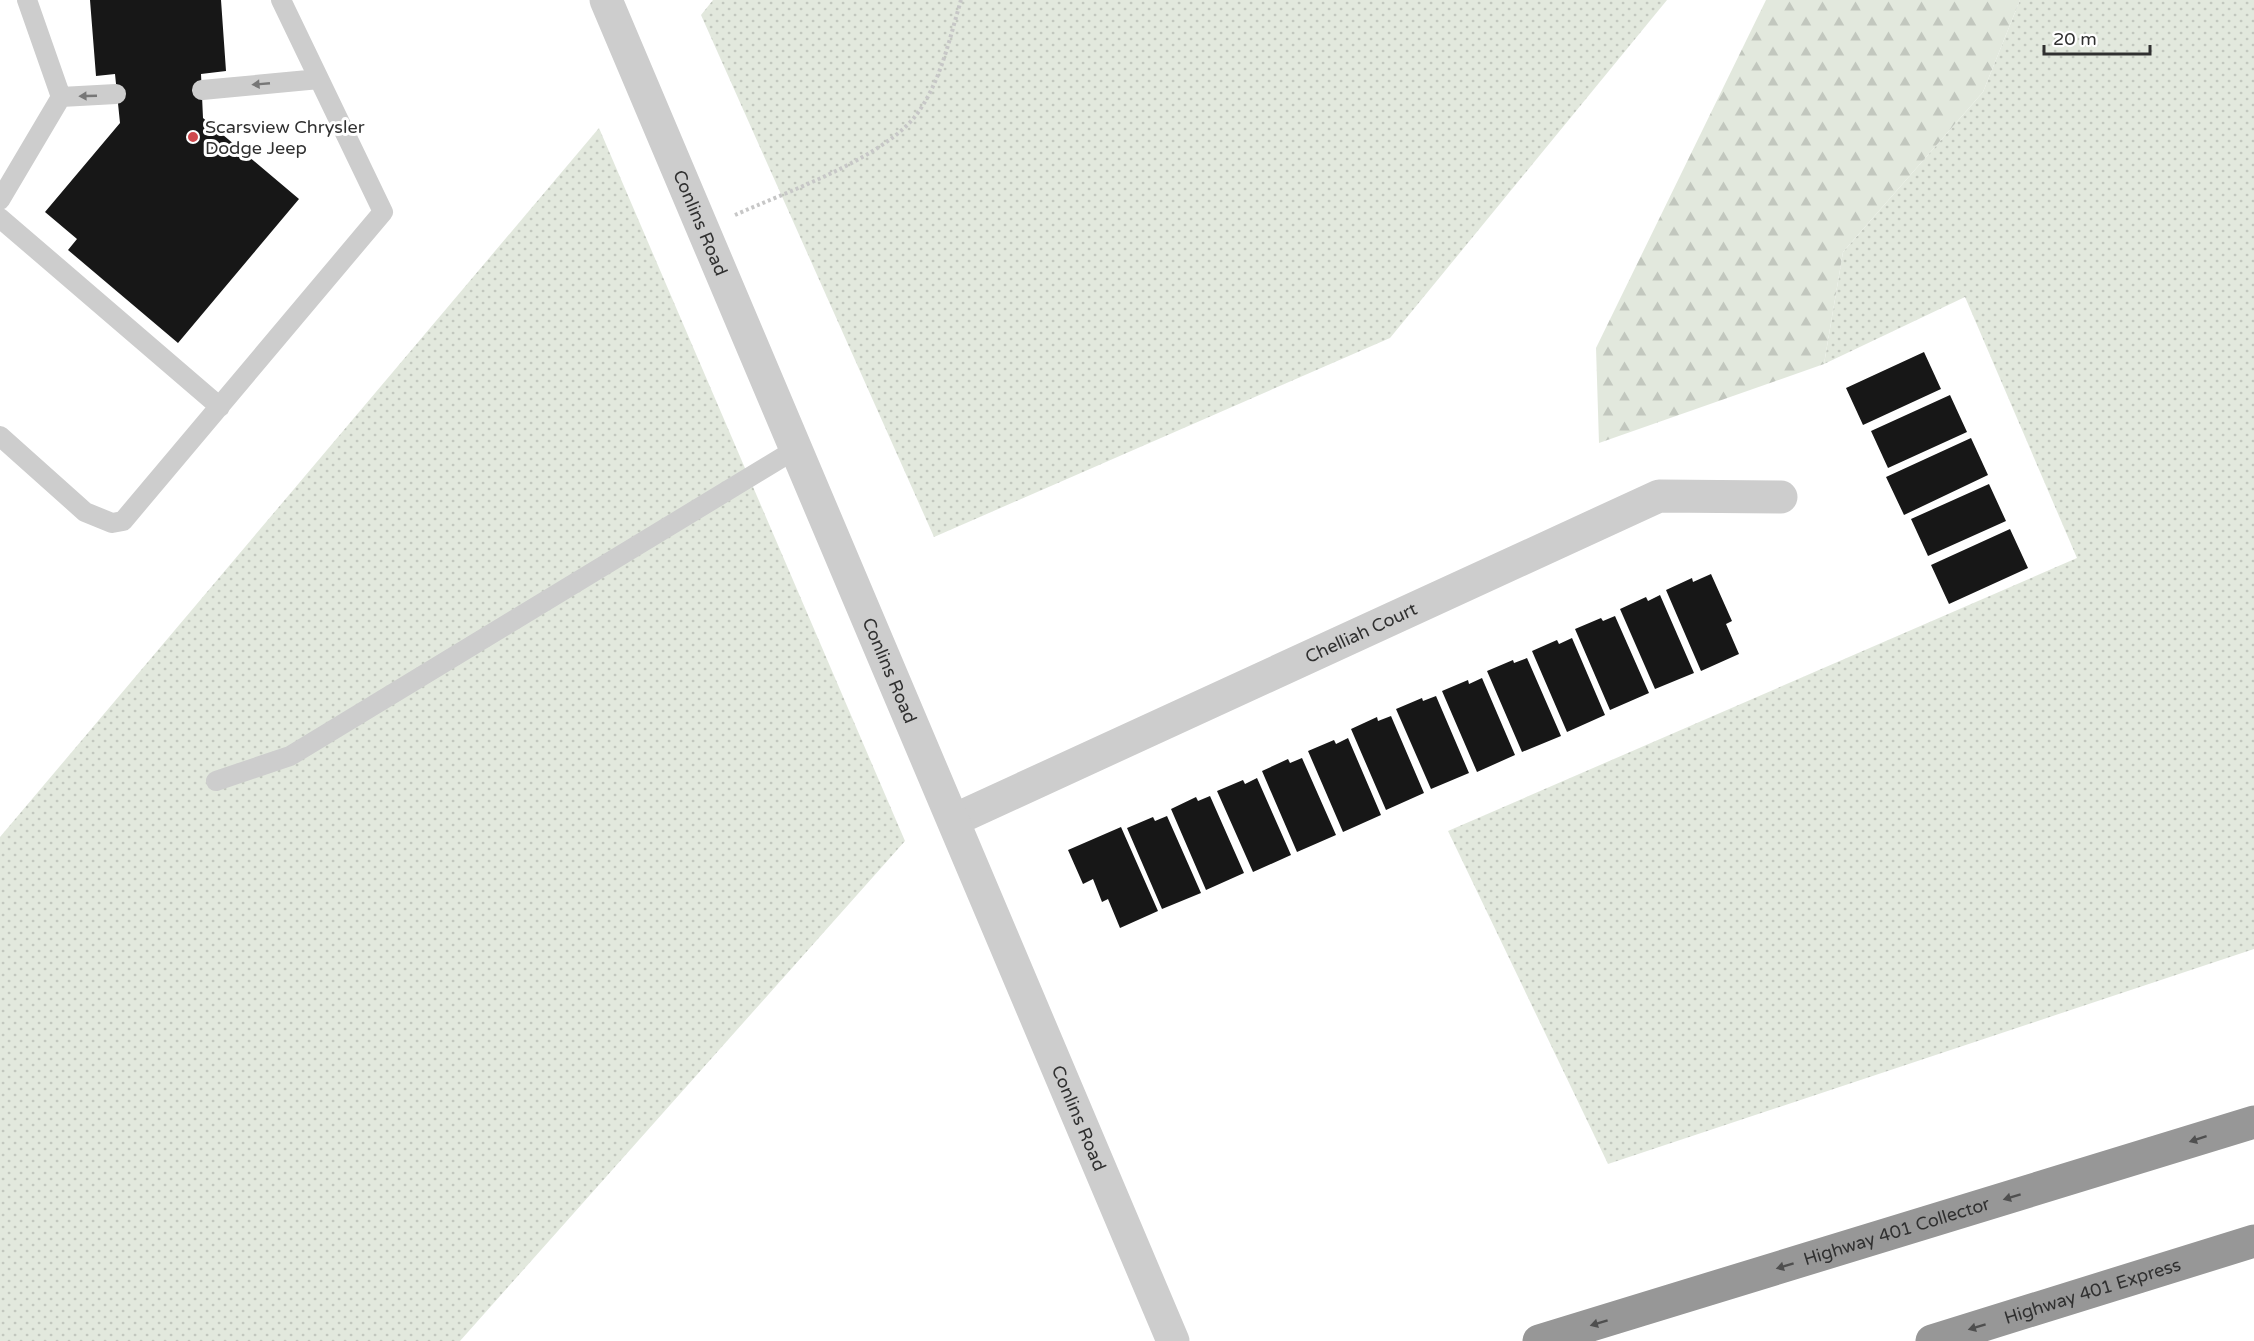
<svg xmlns="http://www.w3.org/2000/svg" width="2254" height="1341" viewBox="0 0 2254 1341" font-family="'Varela Round',sans-serif">
<defs>
<pattern id="grass-dots" width="8" height="8" patternUnits="userSpaceOnUse" patternTransform="scale(1.5)"><rect width="8" height="8" fill="#e2e8dd"/><path d="M2 2h.1M6 6h.1" fill="none" stroke="#c2c7be" stroke-width="1.8" stroke-linecap="round"/></pattern>
<pattern id="forest-firs" width="22" height="20" patternUnits="userSpaceOnUse" patternTransform="scale(1.5)"><rect width="22" height="20" fill="#e2e8dd"/><path d="M5 1l3.5 6h-7zM16 11l3.5 6h-7z" fill="#c2c7be"/></pattern>
</defs>
<rect width="100%" height="100%" fill="#fff"/>
<path fill="url(#grass-dots)" d="M713 0H1667L1390 338 934 537 701 15Z
M2020 0H2254V949L1608 1164 1448 831 2077 558 1965 297 1824 364 1843 252 1983 92Z
M599 128 905 841 460 1341H0V837Z"/>
<path fill="url(#forest-firs)" d="M1766 0H2020L1983 92 1843 252 1824 364 1599 443 1596 348Z"/>
<path fill="#171717" d="M90 0H221L226 71 201 74 203 118 299 199 178 343 68 250 77 239 45 212 120 123 115 74 96 76Z
M1924 352 1941 389 1863 425 1846 388Z
M1950 395 1967 432 1888 468 1871 431Z
M1971 438 1988 475 1904 515 1886 477Z
M1989 484 2006 521 1928 556 1911 519Z
M2010 529 2028 568 1949 604 1931 565Z
M1711 574 1732 621 1726 624 1739 654 1701 671 1666 590 1692 578 1693 582Z
M1660 595 1694 673 1655 689 1620 609 1646 597 1648 601Z
M1615 616 1649 693 1610 710 1575 629 1601 618 1603 621Z
M1572 638 1605 715 1567 732 1532 651 1557 640 1559 644Z
M1527 658 1561 736 1522 752 1487 671 1513 660 1514 663Z
M1482 678 1515 755 1477 772 1442 691 1468 680 1469 684Z
M1436 696 1469 773 1431 789 1396 709 1422 698 1423 701Z
M1391 716 1424 793 1386 810 1351 729 1377 717 1378 721Z
M1348 738 1381 815 1343 832 1308 751 1334 740 1336 744Z
M1302 758 1336 835 1297 852 1262 771 1288 759 1290 763Z
M1257 778 1291 855 1253 872 1217 791 1243 780 1245 784Z
M1210 796 1244 873 1206 890 1171 809 1196 797 1198 801Z
M1167 816 1201 893 1162 909 1127 828 1153 817 1155 821Z
M1121 827 1158 911 1120 928 1108 899 1102 902 1093 879 1083 884 1068 850Z"/>
<g fill="none" stroke-linecap="round" stroke-linejoin="round">
<path stroke="#c7c7c7" stroke-width="4" stroke-dasharray="3 3" stroke-linecap="butt" d="M735 215C786 192 876 161 913 119 940 86 949 40 961 0"/>
<path stroke="#cdcdcd" stroke-width="20" d="M202 90 319 79
M61 97 116 94
M0 200 61 97 27 0
M0 218 220 407
M0 436 85 512 112 523 123 521 383 212 281 0
M216 781 290 756 796 449"/>
<path stroke="#cdcdcd" stroke-width="33" id="s1" d="M954 820 1659 496 1781 497"/>
<path stroke="#cdcdcd" stroke-width="33" id="s2" d="M606 0 1173 1341"/>
<g stroke="#979797" stroke-width="33">
<path id="s3" d="M1539 1341 2254 1122"/>
<path id="s4" d="M1932 1341 2254 1241"/>
</g>
</g>
<defs><path id="oneway-solid" d="M-6-.8H1V-3.2L6.5 0L1 3.2V.8H-6Z" transform="scale(1.5)"/></defs>
<g fill="#777">
<use href="#oneway-solid" transform="translate(261 84) rotate(175)"/>
<use href="#oneway-solid" transform="translate(88 96) rotate(178)"/>
</g>
<g fill="#4f4f4f">
<use href="#oneway-solid" transform="translate(2198 1139) rotate(162)"/>
<use href="#oneway-solid" transform="translate(2012 1197) rotate(163)"/>
<use href="#oneway-solid" transform="translate(1785 1266) rotate(163)"/>
<use href="#oneway-solid" transform="translate(1599 1323) rotate(163)"/>
<use href="#oneway-solid" transform="translate(1977 1327) rotate(163)"/>
</g>
<circle fill="#d0494e" stroke="#fff" stroke-width="2" cx="193" cy="137" r="6"/>
<g text-anchor="middle" stroke-width="6" stroke-linejoin="round" paint-order="stroke">
<g font-size="18" fill="#303030" stroke="#fff" text-anchor="start">
<text x="205" y="133">Scarsview Chrysler<tspan x="205" dy="21">Dodge Jeep</tspan></text>
</g>
<g font-size="18" fill="#303030" stroke="#fff">
<text dy="6" stroke="none"><textPath href="#s2" startOffset="242">Conlins Road</textPath></text>
<text dy="6" stroke="none"><textPath href="#s1" startOffset="448">Chelliah Court</textPath></text>
<text dy="6" stroke="none"><textPath href="#s2" startOffset="728">Conlins Road</textPath></text>
<text dy="6" stroke="none"><textPath href="#s2" startOffset="1214">Conlins Road</textPath></text>
<text dy="6" stroke="none"><textPath href="#s3" startOffset="374">Highway 401 Collector</textPath></text>
<text dy="6" stroke="none"><textPath href="#s4" startOffset="168">Highway 401 Express</textPath></text>
</g>
</g>
<path d="M2044 45v9h106v-9" fill="none" stroke="#303030" stroke-width="3"/>
<text x="2053" y="45" font-size="18" fill="#303030" stroke="#ffffff" stroke-width="4.5" paint-order="stroke">20 m</text>
</svg>
